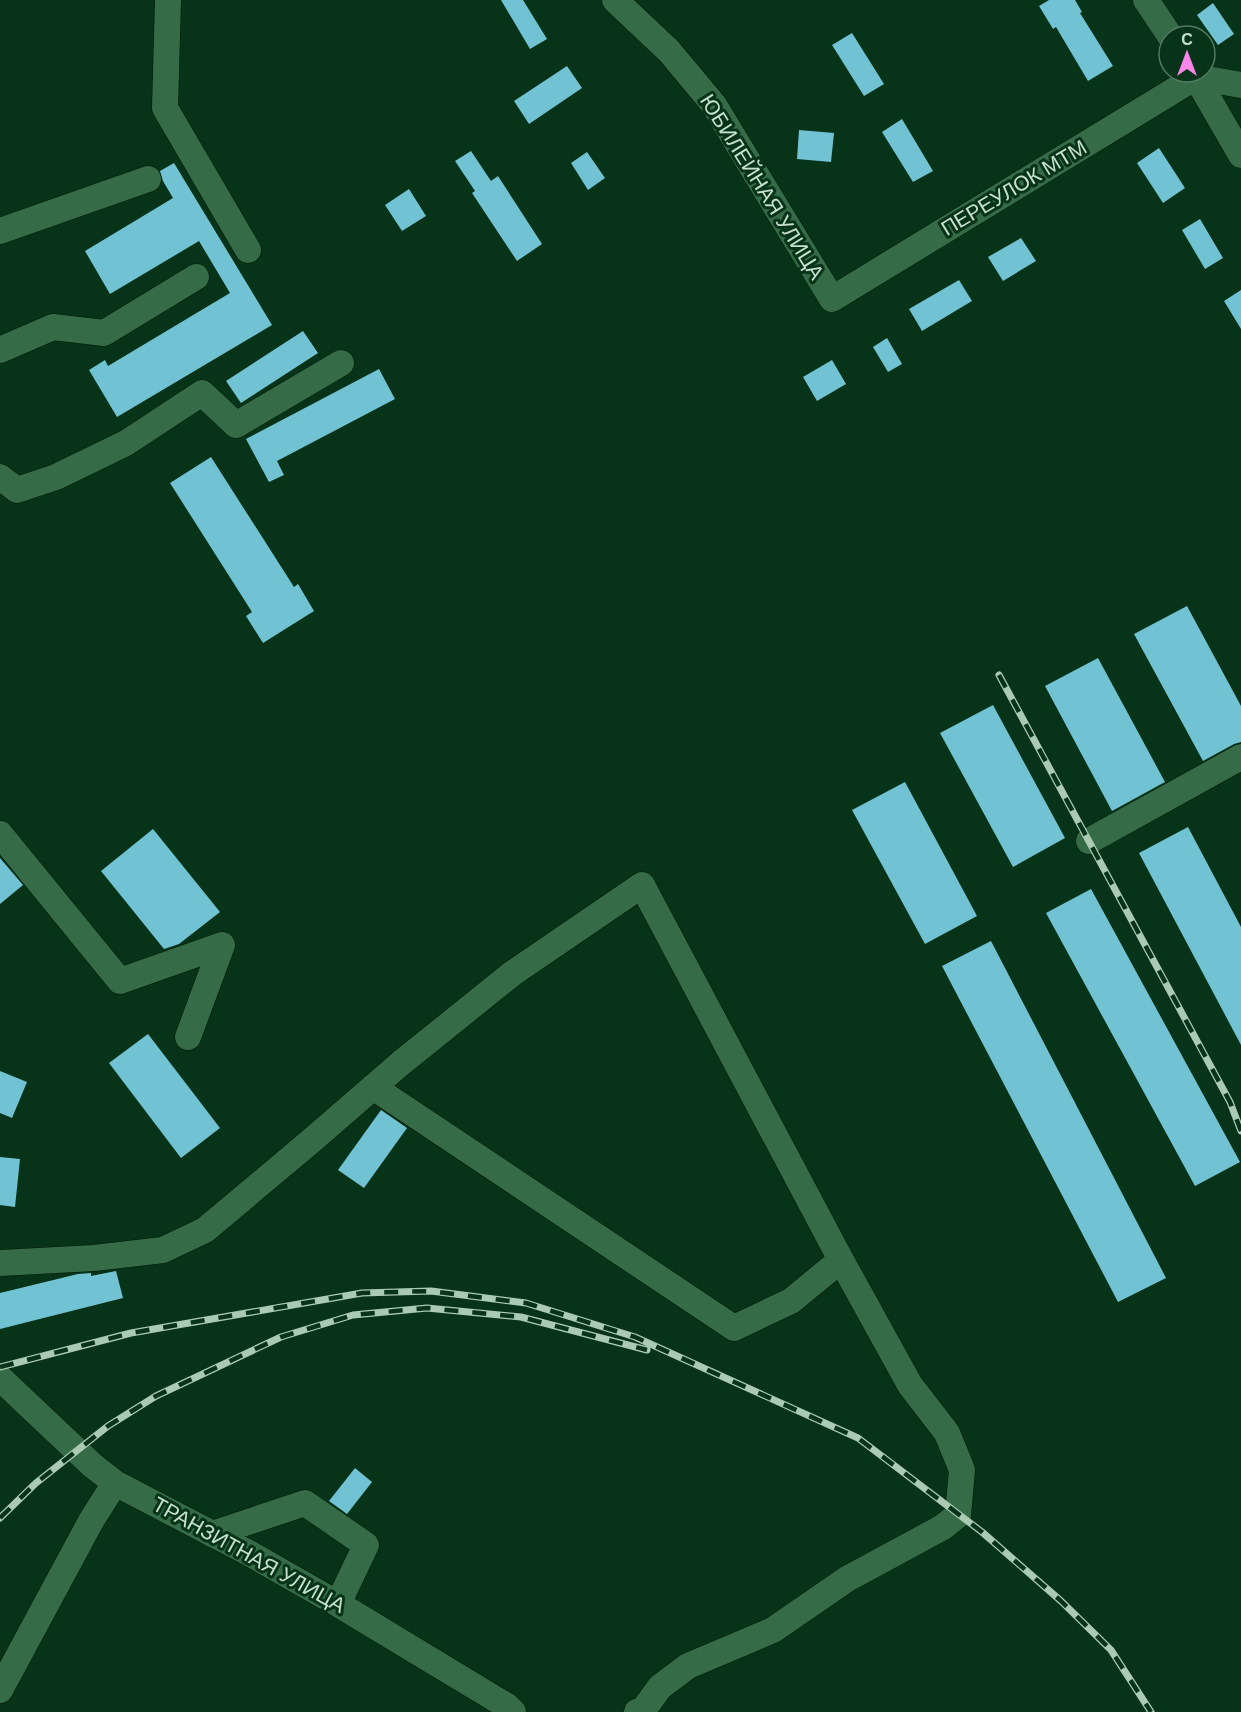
<svg xmlns="http://www.w3.org/2000/svg" width="1241" height="1712" viewBox="0 0 1241 1712" font-family="'DM Sans',sans-serif">
<rect width="100%" height="100%" fill="#073319"/>
<path fill="#71c3d4" d="M501 0H523L547 39 530 49Z
M1049 0H1075L1082 12 1080 13 1113 66 1088 81 1056 27 1053 29 1039 6Z
M1213 3 1234 34 1218 45 1197 15Z
M852 33 884 84 864 96 832 45Z
M567 66 582 88 529 124 514 101Z
M902 119 933 171 913 182 882 132Z
M799 130 834 133 831 162 797 159Z
M1159 148 1185 188 1163 203 1137 163Z
M471 151 491 181 498 176 542 244 517 261 472 193 475 191 455 161Z
M587 152 605 178 588 190 571 163Z
M174 163 272 325 117 417 89 370 105 360 108 366 230 293 199 241 110 294 85 251 173 198 163 181 160 171Z
M409 189 426 216 402 231 385 205Z
M1200 219 1223 258 1205 269 1182 230Z
M1021 238 1036 261 1003 281 988 257Z
M959 280 972 301 922 331 909 309Z
M1241 290V329L1224 301Z
M303 331 318 353 241 403 226 381Z
M887 338 902 364 888 372 873 347Z
M832 360 846 384 817 401 803 377Z
M379 369 395 399 277 461 284 475 269 482 246 439Z
M211 457 294 587 298 584 314 611 263 643 246 616 252 612 170 483Z
M1187 606 1241 706V742L1234 744 1203 761 1134 634Z
M1098 658 1165 782 1112 811 1045 686Z
M993 705 1065 838 1013 867 940 733Z
M905 782 977 916 925 944 852 810Z
M1188 827 1241 927V1045L1139 853Z
M153 829 220 912 179 944 164 949 101 871Z
M0 858 23 885 0 904Z
M1091 889 1240 1162 1195 1186 1046 913Z
M991 941 1166 1278 1118 1302 942 966Z
M148 1034 220 1128 181 1158 109 1063Z
M0 1071 27 1082 12 1118 0 1113Z
M381 1110 407 1128 364 1188 338 1170Z
M0 1157 20 1159 15 1207 0 1205Z
M116 1271 123 1298 0 1329V1293L78 1274 91 1273V1276Z
M355 1468 372 1482 347 1514 329 1501Z"/>
<g fill="none" stroke-linecap="round" stroke-linejoin="round">
<defs>
<path id="minor" d="M168 0 165 108 248 250
M615 0 669 51 714 105 832 299 1196 77 1241 85
M1146 0 1170 36
M1193 72 1241 155
M0 231 148 179
M0 350 53 327 104 333 196 277
M0 477 17 490 56 477 126 443 202 393 236 425 341 363
M0 834 120 981 222 945 188 1037
M1089 841 1241 757
M0 1263 94 1258 163 1250 205 1230 311 1141 401 1063 513 973 642 885 841 1260 791 1301 734 1328 373 1087
M0 1378 92 1465 115 1483 247 1552 338 1604 507 1706 513 1712
M212 1534 305 1503 366 1545 338 1604
M0 1690 91 1521 115 1483
M637 1712 644 1709 660 1687 688 1666 773 1630 847 1579 943 1527 958 1515 962 1470 947 1433 910 1385 841 1260"/>
</defs>
<use href="#minor" stroke="#001907" stroke-width="27"/>
<use href="#minor" stroke="#356c47" stroke-width="26"/>
<defs>
<path id="rail" d="M999 675 1230 1102 1241 1131
M0 1367 131 1333 362 1293 431 1291 526 1303 635 1337 858 1438 982 1532 1061 1601 1111 1650 1151 1712
M0 1518 36 1483 108 1426 156 1396 281 1337 353 1315 427 1308 521 1317 647 1350"/>
</defs>
<use href="#rail" stroke="#abcab4" stroke-width="7"/>
<use href="#rail" stroke="#073319" stroke-width="4.5" stroke-dasharray="14" stroke-linecap="butt"/>
</g>
<g text-anchor="middle" stroke-width="6" stroke-linejoin="round" paint-order="stroke">
<g font-size="21" fill="#c5e1cc" stroke="#073319">
<text transform="translate(762 187) rotate(58)" y="7">ЮБИЛЕЙНАЯ УЛИЦА</text>
<text transform="translate(1014 188) rotate(-31)" y="7">ПЕРЕУЛОК МТМ</text>
<text transform="translate(249 1555) rotate(29)" y="7">ТРАНЗИТНАЯ УЛИЦА</text>
</g>
</g>
<g transform="translate(1187 54)"><circle r="28" fill="#073319" stroke="#537961" stroke-width="1.5"/>
<path d="M0-4.5L10 22L0 15L-10 22Z" fill="#f987e9"/>
<text y="-9" font-size="16" font-weight="bold" text-anchor="middle" fill="#c5e1cc">С</text>
</g>
</svg>
